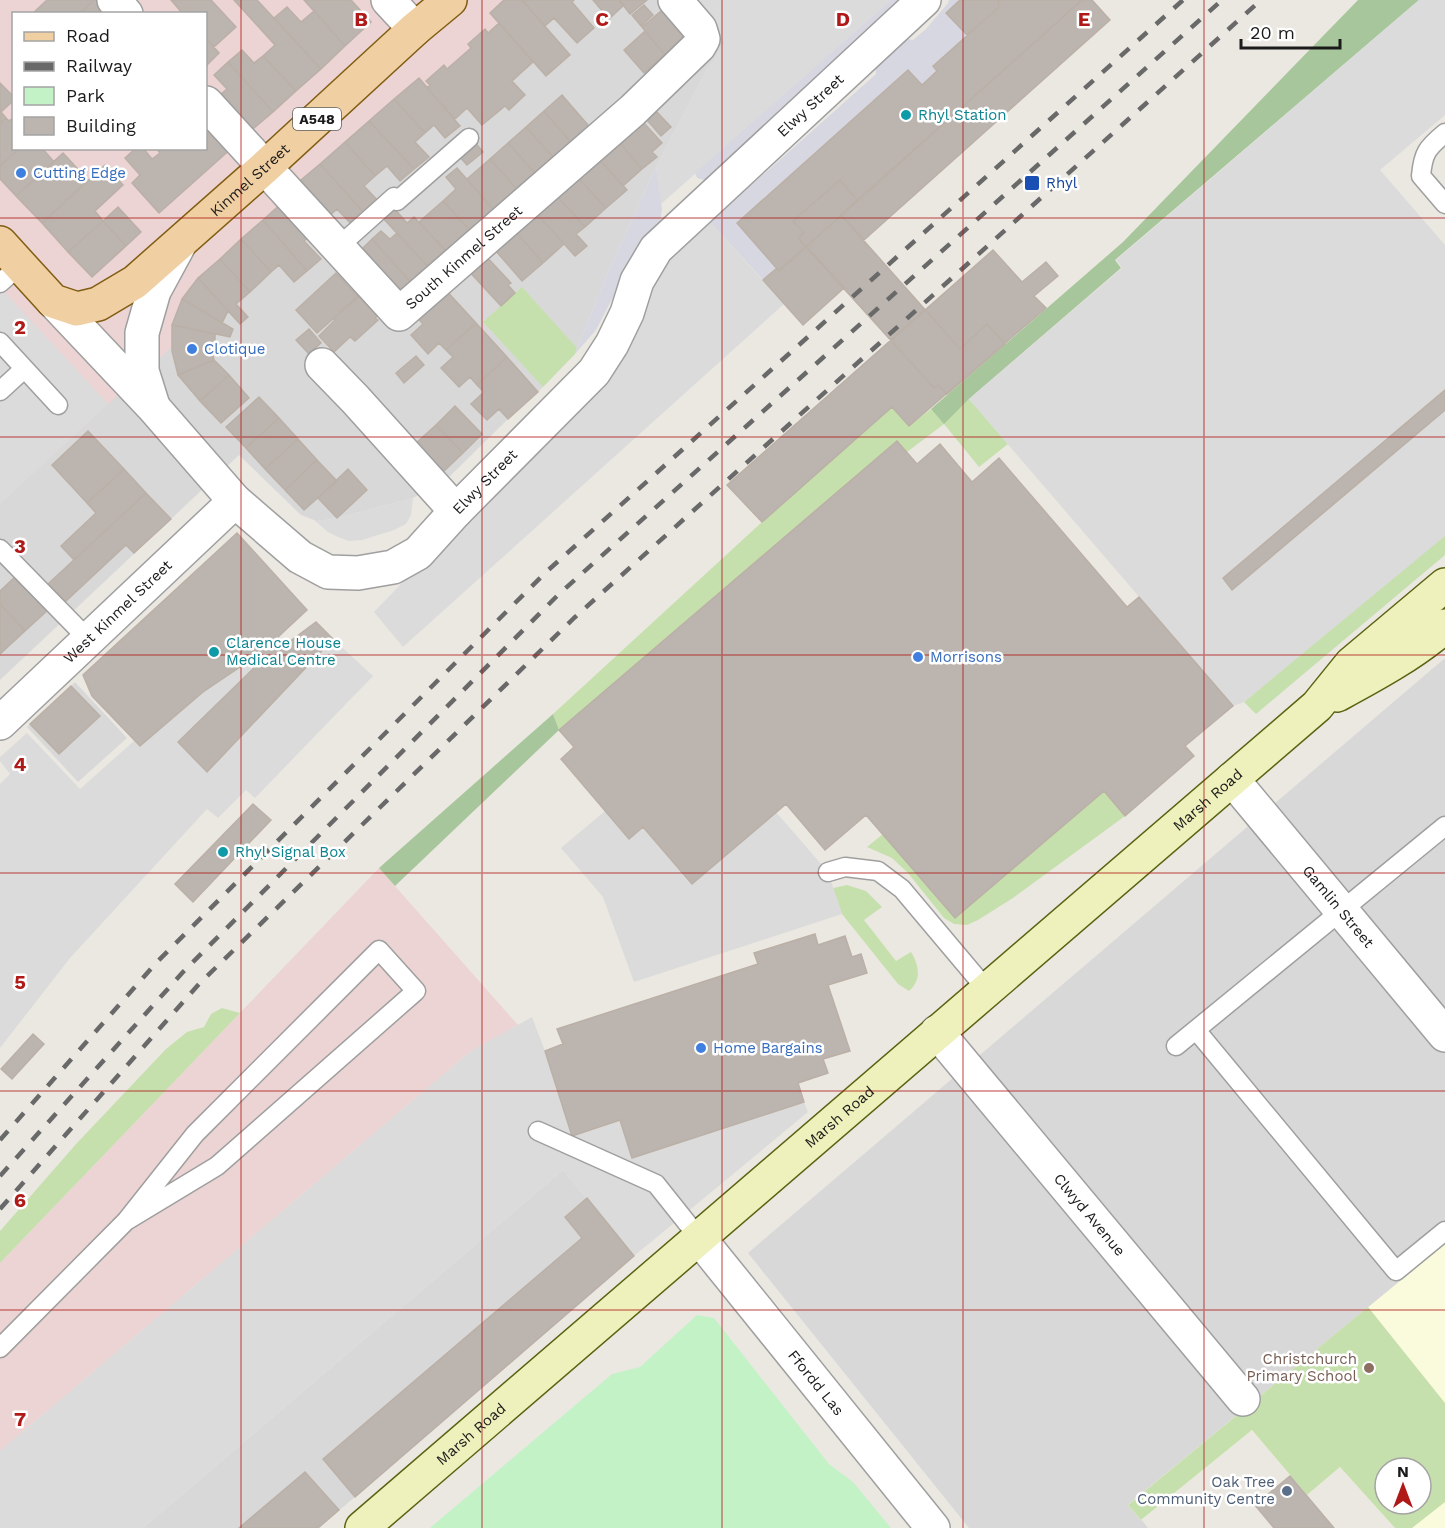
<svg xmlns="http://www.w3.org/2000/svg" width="1445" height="1528" viewBox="0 0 1445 1528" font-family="'Work Sans',sans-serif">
<rect width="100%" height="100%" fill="#ebe8e2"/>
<path fill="#d9d8d8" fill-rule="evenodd" d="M0 0H775L707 69 656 167 609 270 575 354 538 392 508 419 448 478 413 498 337 518 325 520H314L301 515 239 455 0 680ZM14 14H206V148H14Z
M1445 658V1244L1129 1504 1148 1528H969L748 1253Z
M75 682 127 738 78 782 27 727Z
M563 1170 634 1256 355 1497 318 1528H143Z"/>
<path fill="#ebd4d3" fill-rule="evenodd" d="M0 0H562L108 404 0 504ZM14 14H206V148H14Z
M379 868 518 1025 471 1051 0 1451V1263Z"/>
<path fill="#fafadc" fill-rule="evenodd" d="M1445 1244V1528H1395L1340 1467 1307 1495 1252 1430 1141 1520 1128 1505ZM1385 1468H1421V1504H1385Z"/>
<path fill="#c6e0ad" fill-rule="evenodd" d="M522 287 577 348 575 354 543 387 483 322Z
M969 399 1008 444 979 467 944 424 907 452 897 442 559 730 553 714 762 522 892 407 909 426 931 409 944 423Z
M1445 531V555L1256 714 1244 702Z
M1104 791 1125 816 1013 898 978 920 967 925 954 924 944 918 908 873 892 858 867 847 883 834 955 918Z
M847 885 866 891 882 907 864 920 896 961 911 952C919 965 922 980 909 991L898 984 842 914 833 888Z
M222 1008 240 1013 0 1263V1231L77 1143 166 1049 187 1032 204 1027 211 1014Z
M1368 1307 1445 1403V1502L1412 1528H1395L1340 1467 1307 1495 1252 1430 1141 1520 1128 1505ZM1385 1468H1421V1504H1385Z"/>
<path fill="#a8c69b" d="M1358 0H1419L1115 260 1121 268 969 399 944 424 931 409 1123 242Z
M553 714 559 730 395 886 379 868Z"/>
<path fill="#c3f2c7" d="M697 1315 714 1318 829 1464 853 1482 891 1528H430L612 1374 640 1367Z"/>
<path fill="#dbdbdb" d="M689 0H891L661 204 656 167 707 69 725 43Z
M1419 0H1445V115L1380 170 1445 245V536L1244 702 1233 706 969 399 1122 268 1116 260Z
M710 222 784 304 403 647 374 612 617 360 648 292 667 264Z
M0 287 108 404 0 504Z
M413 498 411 515 406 524 394 530 362 540 349 541 338 537 328 532 314 520H325L337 518Z
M333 639 373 676 255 798 246 790 218 818 207 809 70 958 0 1048V784L10 774 0 761V757L27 733 80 789 134 741 141 746 203 692 252 659 257 665 178 741 207 772Z
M605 811 629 838 643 827 692 884 776 812 828 872 842 914 634 982 603 897 561 848Z
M532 1017 545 1051 572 1135 620 1120 632 1157 804 1102 808 1112 634 1256 563 1170 143 1528H0V1451L471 1051Z"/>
<path fill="#d7d7e1" d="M891 0H906L708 179 704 180 697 178 695 173Z
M949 0H999L998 8 933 65 937 71 922 85 908 70 737 223 777 268 763 280 710 222 876 74 875 55 893 37 913 40 926 29 948 3Z
M656 167 662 209 660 223 627 270 596 330 575 354 609 270Z"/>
<path fill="#bbb4af" stroke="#bbb0a6" stroke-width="1.5" d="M47 0H94L79 14H32Z
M94 0H99L111 14H79Z
M171 0H211L236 27 214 47 206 38V14H183Z
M234 0H257L321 69 296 91 263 56 275 45Z
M304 0H351L371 22 345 46Z
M504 0H522L570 55 546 76 490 13Z
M522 0H574L572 2 594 28 577 43 554 18 545 26Z
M593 0H619L624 5 609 19Z
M619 0H647L630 14Z
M960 0H999L998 8 967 35 946 13Z
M999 0H1082L779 271 737 223 908 70 922 85 937 71 933 66 998 8Z
M1082 0H1092L1110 20 864 240 841 215Z
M644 5 653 15 641 26 632 15Z
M667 6 689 37 681 41 670 53 668 52 665 55 642 27Z
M287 7 301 22 314 11 345 46 321 69 274 18Z
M499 23 533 62 512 81 525 95 509 110 505 106 482 125 467 108 455 119 427 88 430 85 426 81 444 65 447 69 471 48 468 44 485 29 488 33Z
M645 31 665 55 644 73 624 50Z
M206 38 219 53 206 66Z
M242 50 254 63 263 56 296 91 273 112 228 62Z
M228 62 273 112 248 133 216 98 227 89 214 75Z
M419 78 460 126 445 138 434 125 425 133 394 99Z
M0 83 14 97V100L1 112 6 118 0 124Z
M562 95 594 132 576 148 544 111Z
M394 99 425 133 415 142 429 157 414 169 369 121Z
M544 111 576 148 558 163 526 127Z
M656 111 671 127 661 136 647 120Z
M14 117V148H20L0 166V124L6 118 9 121Z
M206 117 233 147 159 213 132 183 140 175 125 158 136 148H143L152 159 160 153 156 148H206Z
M369 121 414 169 400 181 387 166 375 176 345 142Z
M643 122 662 143 652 152 657 157 642 169 619 142Z
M526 127 558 163 540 179 508 143Z
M473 140 483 152 467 165 457 154Z
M345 142 375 176 364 186 381 204 367 216 320 164Z
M619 142 642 169 623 186 599 159Z
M508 143 540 179 521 194 490 159Z
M20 148H42L54 162 16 196 0 179V166Z
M63 153 88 180 42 223 16 196Z
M490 159 521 194 498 215 467 179Z
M599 159 627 190 606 208 578 178Z
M320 164 367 216 354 227 337 209 325 220 295 185Z
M105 165 123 185 95 211 103 221 68 252 42 223Z
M457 168 498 215 475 236 443 201 456 189 446 177Z
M578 178 606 208 585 227 557 196Z
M840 180 857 200 841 215 960 349 987 324 1005 344 947 394 938 385 934 388 798 238 804 233 793 221Z
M557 196 585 227 576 234 587 246 575 256 537 214Z
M284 201 314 233 304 241 321 259 307 271 263 220Z
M443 201 475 236 451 257 419 222Z
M118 207 141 232 126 246 103 221Z
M393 207 407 223 414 217 447 252 429 268 382 217Z
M537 214 564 244 543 263 516 232Z
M263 220 307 271 294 282 279 265 271 272 241 239Z
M103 221 126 246 92 277 68 252Z
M381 231 390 239 397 233 429 268 412 284 372 239Z
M516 232 543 263 522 281 495 250Z
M241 239 271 272 250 292 220 259Z
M372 239 412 284 395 300 363 265 371 257 363 248Z
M806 246 844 288 803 325 763 280 777 268 779 271Z
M993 250 1022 282 1046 262 1058 276 1034 296 1046 308 909 426 892 407 762 522 727 485Z
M483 253 511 283 508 285 515 293 501 306 466 268Z
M220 259 250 292 236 304 248 317 240 324 198 278Z
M336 273 358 297 317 333 296 310Z
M198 278 228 311 222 323 182 299Z
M443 287 476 323 446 350 439 343 428 354 411 335 423 324 414 314Z
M362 292 381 313 375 318 378 320 355 341 350 337 334 352 319 336 335 320 333 319Z
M182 299 233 329 230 337 172 325Z
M476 323 507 357 477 385 470 377 459 387 441 368 453 357 446 350Z
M172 325 215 334V347L211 348 214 360 178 375 172 351Z
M309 329 321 343 309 354 296 340Z
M416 356 424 365 404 383 396 373Z
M507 357 538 392 508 419 499 409 487 420 471 404 484 392 477 385Z
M214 360 229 375 200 401 178 375Z
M229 375 249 398 221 423 200 401Z
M1445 390V410L1232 590 1223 578Z
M259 397 279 418 246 448 226 427Z
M455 406 482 434 463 453 436 425Z
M279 418 298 439 265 469 246 448Z
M436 425 463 453 442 473 415 444Z
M88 431 124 469 87 503 52 465Z
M298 439 317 460 285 490 265 469Z
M897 441 917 464 940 444 972 482 999 458 1127 607 1139 597 1233 706 1185 746 1194 756 1125 816 1104 791 955 918 866 815 825 850 786 804 692 884 643 827 629 839 561 759 574 747 559 730Z
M317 460 337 481 304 510 285 490Z
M124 469 146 493 74 560 61 546 96 513 87 503Z
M348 469 367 490 337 518 318 498Z
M146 493 171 519 134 553 126 545 65 602 48 584Z
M237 533 307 610 278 637 285 645 316 622 333 639 207 772 178 742 257 665 252 659 203 692 140 746 92 696 83 675Z
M17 575 49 609 25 631 0 604V591Z
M0 604 25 631 0 654Z
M71 686 100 716 59 754 30 724Z
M253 804 271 820 193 902 175 884Z
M815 934 818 945 845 936 852 957 861 954 867 973 828 985 850 1051 823 1059 828 1073 798 1083 804 1102 632 1158 620 1120 572 1136 545 1051 563 1044 557 1029 758 964 754 953Z
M33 1034 44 1044 12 1079 1 1069Z
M587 1198 634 1256 355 1497 323 1459 582 1238 565 1217Z
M305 1472 339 1510 318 1528H239Z
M1290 1476 1334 1528H1274L1255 1505Z"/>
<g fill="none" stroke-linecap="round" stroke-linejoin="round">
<defs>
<path id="lane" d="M1445 133C1427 148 1423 153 1421 176L1445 204
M337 248 394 197 397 201 469 138
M0 283 20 265
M0 342 58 405
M0 391 24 369
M0 549 88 639
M828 872 845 867 878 871 902 889 987 990
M1196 1030 1396 1271 1445 1231
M1176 1046 1445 826
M538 1131 656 1184 699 1238
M0 1348 126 1221 195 1134 379 950 416 991 217 1166 126 1221"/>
<g id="street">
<path d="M114 0 126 14"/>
<path d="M388 0 415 29"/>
<path id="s1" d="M206 103 399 314 633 110 699 46 703 39 700 29 675 0"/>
<path id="s2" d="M53 301 154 408 235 501 300 557 328 572 358 573 393 567 418 553 456 511 594 372 612 344 627 313 637 281 656 249 924 0"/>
<path d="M322 365 355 399 456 511"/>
<path d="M153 406 142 371V333L154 291 179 245"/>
<path id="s3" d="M0 723 235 501"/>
<path id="s4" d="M1232 779 1445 1035"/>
<path id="s5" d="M937 1032 1243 1399"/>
<path id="s6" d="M699 1238 933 1528"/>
</g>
<g id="secondary">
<path d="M1337 695C1374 675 1413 654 1445 626"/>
<path id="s7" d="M362 1528 1317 706 1351 664 1445 585"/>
</g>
<g id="primary">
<path id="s8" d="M0 243 53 301 77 309 98 304 135 282 264 168 415 29 450 0"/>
</g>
</defs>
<use href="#lane" stroke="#9f9f9f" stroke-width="21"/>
<use href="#street" stroke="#9f9f9f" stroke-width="36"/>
<use href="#secondary" stroke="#5a6311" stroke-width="36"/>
<use href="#primary" stroke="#815d11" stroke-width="36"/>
<use href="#lane" stroke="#fff" stroke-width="18"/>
<use href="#street" stroke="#fff" stroke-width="33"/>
<use href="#secondary" stroke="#eef1bb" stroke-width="33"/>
<use href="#primary" stroke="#f0cfa3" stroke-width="33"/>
<path stroke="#696969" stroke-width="4.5" stroke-dasharray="12 12" stroke-linecap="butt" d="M0 1140 156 963 545 573 1183 0
M0 1176 183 972 558 595 1222 0
M0 1209 199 984 574 618 1261 0"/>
</g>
<path fill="none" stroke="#af1918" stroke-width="1.5" stroke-opacity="0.55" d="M241 0V1528M482 0V1528M722 0V1528M963 0V1528M1204 0V1528M0 218H1445M0 437H1445M0 655H1445M0 873H1445M0 1091H1445M0 1310H1445"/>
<g fill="#0f9aa8" stroke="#fff" stroke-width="2">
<circle cx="906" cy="115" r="6"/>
<circle cx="214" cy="652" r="6"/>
<circle cx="223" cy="852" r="6"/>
</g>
<g fill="#3f7fe0" stroke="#fff" stroke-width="2">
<circle cx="21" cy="173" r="6"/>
<circle cx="192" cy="349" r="6"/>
<circle cx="918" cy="657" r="6"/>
<circle cx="701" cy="1048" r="6"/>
</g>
<rect fill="#1a4fb4" stroke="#fff" stroke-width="2" x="1024" y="175" width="16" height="16" rx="3"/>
<circle fill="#8d6e63" stroke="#fff" stroke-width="2" cx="1369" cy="1368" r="6"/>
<circle fill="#5c6f8a" stroke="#fff" stroke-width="2" cx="1287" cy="1491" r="6"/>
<g text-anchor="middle" stroke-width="5" stroke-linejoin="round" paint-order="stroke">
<rect fill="#fff" stroke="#5f5f5f" stroke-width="1.5" x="293" y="108" width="48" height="22" rx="4.5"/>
<g font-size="14" font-weight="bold" fill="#1b1b1b">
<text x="317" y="124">A548</text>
</g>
<g font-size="15" fill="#1b1b1b" stroke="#fff">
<text dy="5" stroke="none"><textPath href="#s2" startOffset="1084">Elwy Street</textPath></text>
<text dy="5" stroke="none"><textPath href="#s8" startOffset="322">Kinmel Street</textPath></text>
<text dy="5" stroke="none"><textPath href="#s1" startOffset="372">South Kinmel Street</textPath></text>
<text dy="5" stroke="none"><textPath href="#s2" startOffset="580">Elwy Street</textPath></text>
<text dy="5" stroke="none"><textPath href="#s3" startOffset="162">West Kinmel Street</textPath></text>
<text dy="5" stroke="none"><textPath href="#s7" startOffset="1116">Marsh Road</textPath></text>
<text dy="5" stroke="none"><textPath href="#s4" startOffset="166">Gamlin Street</textPath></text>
<text dy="5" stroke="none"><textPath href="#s7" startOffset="630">Marsh Road</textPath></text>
<text dy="5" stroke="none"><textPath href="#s5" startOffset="238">Clwyd Avenue</textPath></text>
<text dy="5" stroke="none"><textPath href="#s6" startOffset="186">Ffordd Las</textPath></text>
<text dy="5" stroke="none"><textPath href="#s7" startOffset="144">Marsh Road</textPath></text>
</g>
<g font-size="15" fill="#0d838f" stroke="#fff" text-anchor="start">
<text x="918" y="120">Rhyl Station</text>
<text x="226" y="648">Clarence House<tspan x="226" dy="17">Medical Centre</tspan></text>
<text x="235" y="857">Rhyl Signal Box</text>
</g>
<g font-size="15" fill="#366cbe" stroke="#fff" text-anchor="start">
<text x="33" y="178">Cutting Edge</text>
<text x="204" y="354">Clotique</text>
<text x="930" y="662">Morrisons</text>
<text x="713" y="1053">Home Bargains</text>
</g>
<g font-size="15" fill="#164399" stroke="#fff" text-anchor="start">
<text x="1046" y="188">Rhyl</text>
</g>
<g font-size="15" fill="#785e54" stroke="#fff" text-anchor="end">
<text x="1357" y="1364">Christchurch<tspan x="1357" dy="17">Primary School</tspan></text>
</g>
<g font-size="15" fill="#4e5e75" stroke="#fff" text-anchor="end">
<text x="1275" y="1487">Oak Tree<tspan x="1275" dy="17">Community Centre</tspan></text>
</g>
</g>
<g font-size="20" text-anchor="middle" font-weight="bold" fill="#af1918" stroke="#fff" stroke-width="5" stroke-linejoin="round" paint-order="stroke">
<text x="361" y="26">B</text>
<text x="602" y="26">C</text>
<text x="843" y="26">D</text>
<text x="1084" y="26">E</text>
<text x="20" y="334">2</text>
<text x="20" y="553">3</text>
<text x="20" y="771">4</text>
<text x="20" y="989">5</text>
<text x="20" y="1207">6</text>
<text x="20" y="1426">7</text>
</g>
<rect x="12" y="12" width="195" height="138" fill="#ffffff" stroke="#a4a4a4" stroke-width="1.5"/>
<rect x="24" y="32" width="30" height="9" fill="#f0cfa3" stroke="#a4a4a4" stroke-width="1.5"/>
<text x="66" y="42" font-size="18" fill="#1b1b1b">Road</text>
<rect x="24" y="62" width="30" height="9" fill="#696969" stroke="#a4a4a4" stroke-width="1.5"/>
<text x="66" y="72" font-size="18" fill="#1b1b1b">Railway</text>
<rect x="24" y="87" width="30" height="18" fill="#c3f2c7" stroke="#a4a4a4" stroke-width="1.5"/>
<text x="66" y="102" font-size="18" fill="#1b1b1b">Park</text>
<rect x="24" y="117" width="30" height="18" fill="#bbb4af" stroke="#a4a4a4" stroke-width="1.5"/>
<text x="66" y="132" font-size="18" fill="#1b1b1b">Building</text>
<g transform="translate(1403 1486)"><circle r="28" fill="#ffffff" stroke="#a4a4a4" stroke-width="1.5"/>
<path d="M0-4.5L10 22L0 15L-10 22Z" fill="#af1918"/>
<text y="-9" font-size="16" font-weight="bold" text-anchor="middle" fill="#1b1b1b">N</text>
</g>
<path d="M1241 39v9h99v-9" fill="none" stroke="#1b1b1b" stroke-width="3"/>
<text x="1250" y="39" font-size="18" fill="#1b1b1b" stroke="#ffffff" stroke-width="4.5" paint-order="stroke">20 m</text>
</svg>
